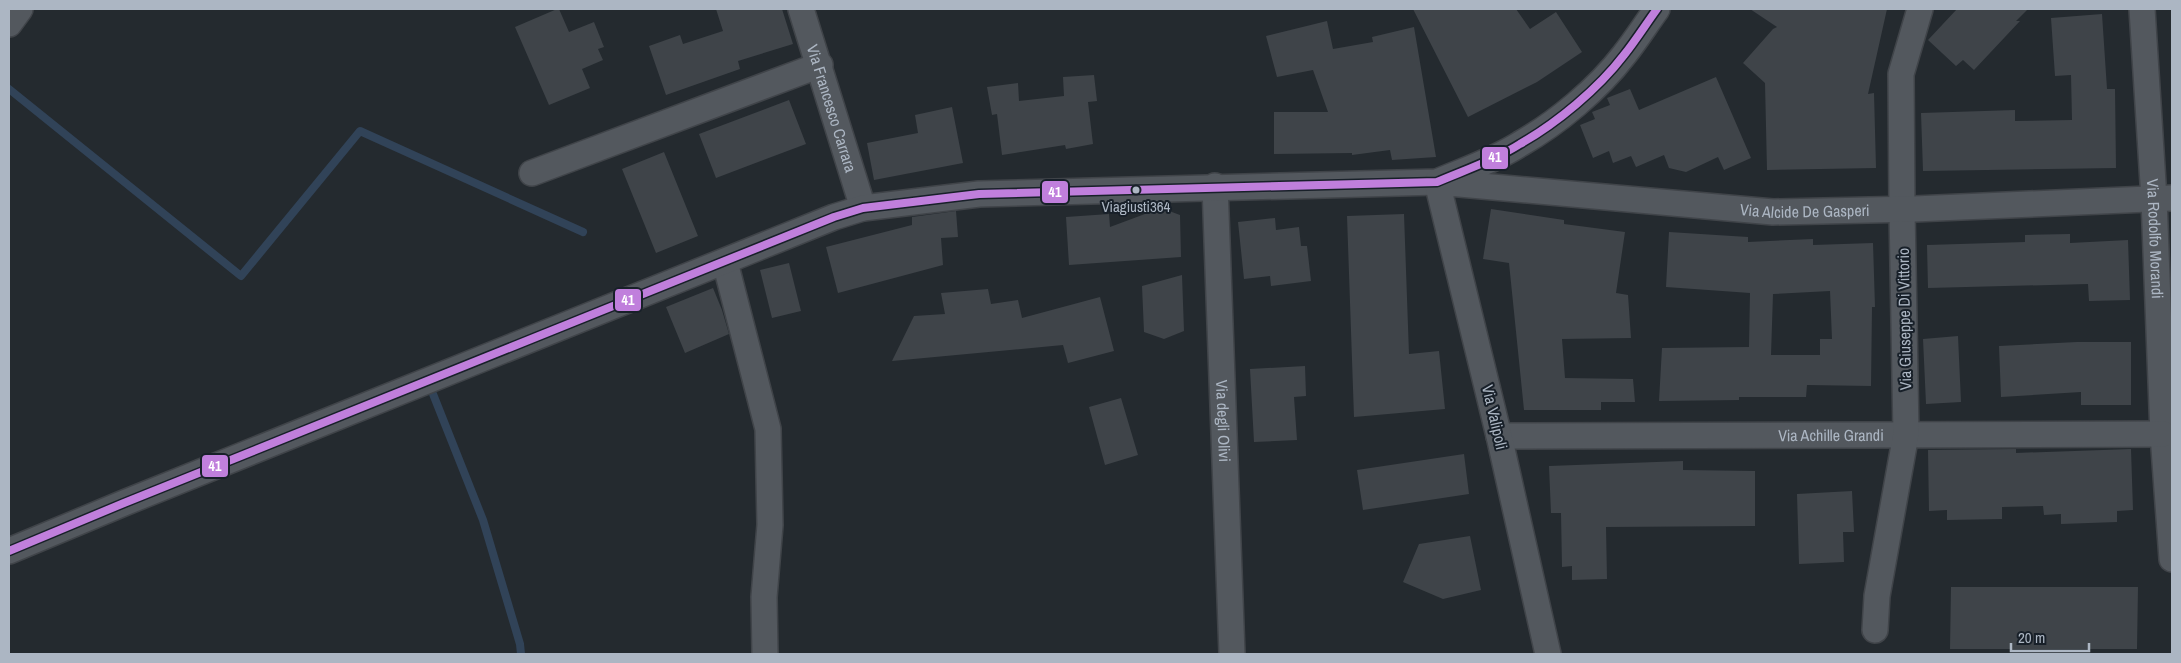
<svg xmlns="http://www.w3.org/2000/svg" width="2181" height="663" viewBox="0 0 2181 663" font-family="'Archivo Narrow',sans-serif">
<rect width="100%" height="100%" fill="#242a2f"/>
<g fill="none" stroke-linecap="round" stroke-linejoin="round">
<path stroke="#314358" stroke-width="8" d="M9 89 241 276 360 131 583 232
M433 394 483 520 520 644 521 654"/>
</g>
<path fill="#3f4449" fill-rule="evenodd" d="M557 9H559L569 32 594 22 604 47 598 49 603 60 582 69 590 88 549 105 515 27Z
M716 9H782L793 44 738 61 740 69 666 95 649 46 680 35 683 44 723 31Z
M1413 9H1516L1530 29 1556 12 1582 52 1537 82 1468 117Z
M1750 9H1887L1868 94 1874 93 1876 168 1767 170 1765 83 1743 63 1773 29 1777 27Z
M1957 9H2028L2016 21H2020L1974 70 1963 60 1956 66 1928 40Z
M2102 14 2107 89H2115L2116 168 1923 171 1921 113 2015 110V121L2072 120 2071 75 2055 76 2051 18Z
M1327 21 1333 49 1373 42 1372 37 1414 27 1436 157 1392 160 1390 150 1352 155V153L1274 154V112H1328L1313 70 1277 77 1266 36Z
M1094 75 1097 101 1088 102 1093 144 1066 149 1065 145 1002 155 997 114 992 115 987 87 1018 83 1019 101 1064 96 1063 77Z
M1716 77 1751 158 1724 170 1718 157 1686 172 1669 168 1664 155 1636 167 1631 156 1613 163 1609 151 1593 158 1580 125 1595 119 1592 112 1610 105 1607 98 1630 89 1639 110Z
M789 100 806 144 716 178 699 134Z
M952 107 963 163 874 180 867 143 918 133 915 115Z
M664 152 698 236 656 253 622 169Z
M1161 208 1180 215 1181 257 1069 265 1066 217 1109 214 1110 227Z
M1491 209 1564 220V224L1625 232 1616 293 1628 295 1631 338 1562 339 1565 378 1633 379 1635 402H1601V410H1524L1509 263 1483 259Z
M956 211 958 237 941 238 943 265 838 293 826 247 912 225V217Z
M1404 214 1409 354 1439 351 1445 409 1354 417 1347 216Z
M1275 218 1276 230 1299 227 1301 246H1307L1311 281 1271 286 1270 276 1244 279 1238 222Z
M1669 232 1748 237V242L1813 239V245L1873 243 1875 307H1872L1871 386 1807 385 1806 397H1739V400L1659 401 1662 348 1749 347 1750 293 1666 287ZM1830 291 1832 339H1820V355H1771L1773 294Z
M2070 234V243L2128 240 2130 300 2089 301 2088 284 1928 288 1927 245 2025 242V235Z
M789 263 801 311 772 318 760 270Z
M1182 275 1184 331 1164 339 1144 332 1142 286Z
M713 288 722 310 729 334 685 353 666 307Z
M988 289 991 304 1018 300 1022 318 1100 297 1114 351 1068 363 1063 345 892 361 914 316 945 314 941 293Z
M1958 336 1961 402 1926 404 1923 339Z
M2077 342H2131V405H2081V392L2001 397 1999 346Z
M1305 366 1306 396 1294 397 1297 440 1254 442 1250 369Z
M1121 398 1138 455 1105 465 1089 407Z
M2016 449V453L2131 449 2133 510 2117 511V522L2061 524V514L2044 515 2043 506 2002 507V519L1947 520V510L1929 511 1928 450Z
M1464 454 1469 494 1363 510 1357 470Z
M1683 461V470L1755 471V526L1606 527 1607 579 1572 580V566L1562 567 1561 513H1551L1549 466Z
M1852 491 1854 532H1843L1844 562 1799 564 1797 494Z
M1470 536 1481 590 1443 599 1403 582 1419 544Z
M1951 587H2138L2137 649H1950Z"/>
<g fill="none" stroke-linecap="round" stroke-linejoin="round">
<defs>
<g id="street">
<path id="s1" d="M801 9 863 208"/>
<path id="s2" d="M2142 9 2154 199 2163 434 2172 559"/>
<path d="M9 24 20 9"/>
<path d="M532 173 820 65"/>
<path id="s3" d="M1215 186 1232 654"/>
<path d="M725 262 768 429 770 525 764 597 765 654"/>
<path id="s4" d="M1499 436 2163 434"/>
<path d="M9 551 124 503 834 217 863 208 979 194 1437 182C1465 170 1495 160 1520 144 1557 123 1598 89 1624 55 1636 40 1646 24 1657 9"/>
<path d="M1875 630 1877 596 1906 434 1902 210 1901 74 1920 9"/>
<path id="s5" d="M1548 654 1499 436 1437 182 1773 212 1914 209 2172 198"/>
</g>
</defs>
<use href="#street" stroke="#404449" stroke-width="28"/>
<use href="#street" stroke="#53585e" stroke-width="25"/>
<defs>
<path id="bus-1" d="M9 551 124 503 834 217 863 208 979 194 1437 182C1465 170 1495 160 1520 144 1557 123 1598 89 1624 55 1636 40 1646 24 1657 9"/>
</defs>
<use href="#bus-1" stroke="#182029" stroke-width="11"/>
<use href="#bus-1" stroke="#c07fdc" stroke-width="8"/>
</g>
<circle fill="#acb6c3" stroke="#182029" stroke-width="2" cx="1136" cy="190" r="4.5"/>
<g text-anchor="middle" stroke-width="4" stroke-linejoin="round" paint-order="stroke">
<g font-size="15" fill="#acb6c3" stroke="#182029">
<text x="1136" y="212">Viagiusti364</text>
</g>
<g font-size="16" fill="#acb6c3" stroke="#182029">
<text dy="6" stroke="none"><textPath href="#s1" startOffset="104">Via Francesco Carrara</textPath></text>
<text dy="6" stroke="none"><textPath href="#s5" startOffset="854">Via Alcide De Gasperi</textPath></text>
<text dy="6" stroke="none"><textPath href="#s2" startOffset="230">Via Rodolfo Morandi</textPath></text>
<text transform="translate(1904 319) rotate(-91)" y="6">Via Giuseppe Di Vittorio</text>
<text transform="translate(1495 417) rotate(77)" y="6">Via Valipoli</text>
<text dy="6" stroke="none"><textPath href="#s3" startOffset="235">Via degli Olivi</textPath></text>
<text dy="6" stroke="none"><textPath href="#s4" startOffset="332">Via Achille Grandi</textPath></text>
</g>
</g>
<g stroke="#182029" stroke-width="2">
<rect x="1481" y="146" width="28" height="24" rx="5" fill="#c07fdc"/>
<rect x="1041" y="180" width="28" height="24" rx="5" fill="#c07fdc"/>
<rect x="614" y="288" width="28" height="24" rx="5" fill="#c07fdc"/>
<rect x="201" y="454" width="28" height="24" rx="5" fill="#c07fdc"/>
</g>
<g font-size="14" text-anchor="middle" font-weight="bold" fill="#fff">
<text x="1495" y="162">41</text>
<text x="1055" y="197">41</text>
<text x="628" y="305">41</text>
<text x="215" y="471">41</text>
</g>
<rect width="2181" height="663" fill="none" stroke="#acb6c3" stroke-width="20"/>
<path d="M2011 643v8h78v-8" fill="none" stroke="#acb6c3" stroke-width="2.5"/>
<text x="2018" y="643" font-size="15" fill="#acb6c3" stroke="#182029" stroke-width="4" paint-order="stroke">20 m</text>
</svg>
